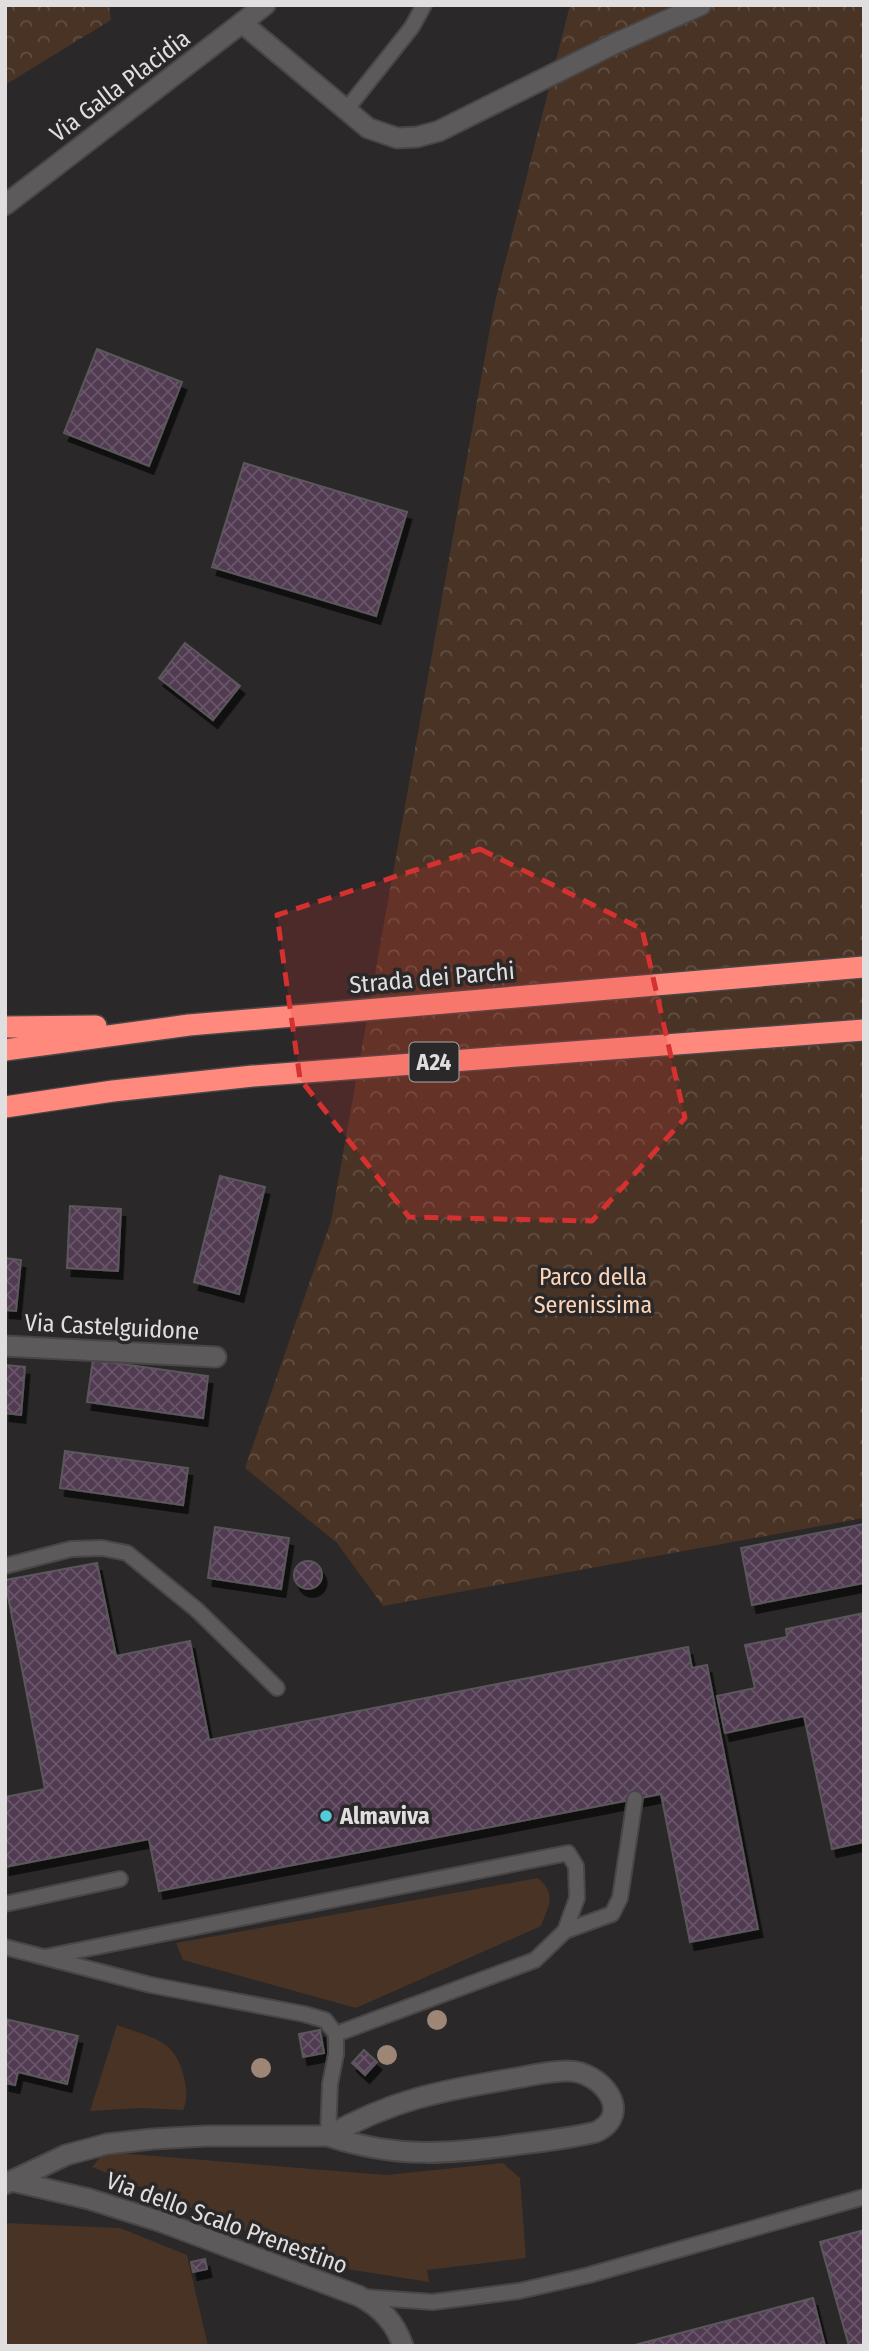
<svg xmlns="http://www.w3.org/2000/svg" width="869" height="2351" viewBox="0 0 869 2351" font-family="'Fira Sans Condensed',sans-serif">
<defs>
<pattern id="forest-crowns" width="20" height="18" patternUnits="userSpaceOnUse" patternTransform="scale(1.75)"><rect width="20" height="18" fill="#483324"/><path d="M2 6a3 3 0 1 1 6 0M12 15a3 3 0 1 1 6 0" fill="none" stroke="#625043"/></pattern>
<pattern id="building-cross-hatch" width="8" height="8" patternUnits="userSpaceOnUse" patternTransform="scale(1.75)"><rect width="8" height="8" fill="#513a51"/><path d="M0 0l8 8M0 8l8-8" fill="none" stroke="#6a566a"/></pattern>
<filter id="shadow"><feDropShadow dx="4.5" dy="8" stdDeviation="0" flood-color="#0009"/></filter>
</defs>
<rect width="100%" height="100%" fill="#2b2829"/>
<path fill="#483324" d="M538 1878C557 1895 549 1904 541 1926L356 2008 183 1960 176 1943Z
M117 2025C151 2038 175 2038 184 2077 187 2090 188 2098 183 2110L142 2108 90 2111Z
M118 2153 386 2175 503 2163 520 2178 526 2258 427 2270 429 2282 334 2267 92 2167 101 2156Z
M5 2223 120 2228 187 2255 208 2346H5Z"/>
<path fill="url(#forest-crowns)" d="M5 5H109L111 20 5 85Z
M570 5H864V1518L383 1606 337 1543 245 1468 331 1221 494 306Z"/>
<path fill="url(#building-cross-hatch)" stroke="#5a585a" stroke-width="2" filter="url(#shadow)" d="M97 349 182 382 149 466 64 433Z
M244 463 407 512 376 616 212 567Z
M185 643 240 686 213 720 159 678Z
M220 1176 265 1187 239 1294 194 1282Z
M70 1206 121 1209 118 1271 67 1268Z
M5 1258 21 1260 16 1311 5 1310Z
M93 1360 208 1376 203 1418 87 1402Z
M5 1365 25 1367 21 1415 5 1413Z
M65 1451 188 1468 183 1505 60 1488Z
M864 1524V1583L752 1605 741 1548Z
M215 1527 289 1538 281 1589 208 1578Z
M294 1575a14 14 0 1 1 28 0a14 14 0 1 1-28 0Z
M97 1563 116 1656 190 1641 209 1740 688 1647 692 1668 707 1665 758 1929 690 1942 661 1794 159 1891 149 1839 5 1867V1797L45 1789 5 1580Z
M864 1613V1842L832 1849 804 1716 725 1733 717 1696 755 1688 745 1645 787 1637 786 1629Z
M5 2019 78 2036 67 2084 18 2072 15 2085 5 2083Z
M320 2030 324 2053 303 2057 299 2034Z
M364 2050 377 2062 365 2075 352 2063Z
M864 2230V2346H849L820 2242Z
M205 2259 207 2269 193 2272 191 2262Z
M813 2298 825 2346H631Z"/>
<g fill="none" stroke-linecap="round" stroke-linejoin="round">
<defs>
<path id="service" d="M346 110 412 27 424 5
M5 1566 71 1549 102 1548 127 1553 197 1610 277 1688
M5 1904 120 1879
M565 1931 612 1914 620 1898 635 1799
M5 1947 151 1985 304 2014 325 2020 336 2034V2054L330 2084 328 2136
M45 1957 568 1853 576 1866 577 1898 565 1931 535 1960 336 2034
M363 2297 433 2302 519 2291 589 2275 864 2197"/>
<path id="minor" d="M242 23 368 128 397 138 417 137 439 131 614 44 701 5
M5 1346 216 1357
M12 2181 89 2199 162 2222 359 2296C381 2308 395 2322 403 2346
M5 2184 66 2155 107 2144 152 2139 206 2136H328C397 2159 451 2154 521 2144 546 2141 571 2138 596 2132 635 2113 601 2071 568 2071 549 2071 529 2076 510 2079 439 2091 392 2100 328 2136"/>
<path id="secondary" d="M5 205 265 5"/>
<path id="motorway" d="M5 1027 96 1026
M5 1050 189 1025 864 967
M5 1107 113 1091 253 1076 864 1030"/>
</defs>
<use href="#service" stroke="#494647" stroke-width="18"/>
<use href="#minor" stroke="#494647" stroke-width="23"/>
<use href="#secondary" stroke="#494647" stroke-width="23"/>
<use href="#motorway" stroke="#494647" stroke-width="24"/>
<use href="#service" stroke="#5d5a5b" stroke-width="14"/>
<use href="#minor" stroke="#5d5a5b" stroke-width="19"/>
<use href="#secondary" stroke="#5d5a5b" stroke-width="19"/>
<use href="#motorway" stroke="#ff897c" stroke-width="21"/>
</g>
<g fill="#9e8676">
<circle cx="437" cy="2020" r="10"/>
<circle cx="387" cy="2055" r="10"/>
<circle cx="261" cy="2068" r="10"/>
</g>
<path fill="#d63131" fill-opacity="0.2" stroke="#d63131" stroke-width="5" stroke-dasharray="14 9" stroke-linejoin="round" d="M480 849 642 929 685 1118 592 1221 409 1217 300 1079 277 915Z"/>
<circle fill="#53cbdb" stroke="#2b2829" stroke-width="2.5" cx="326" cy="1816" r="7"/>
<g text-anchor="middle" stroke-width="7" stroke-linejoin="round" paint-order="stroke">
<rect fill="#2b2829" stroke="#aaa7a8" stroke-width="2" x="409.5" y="1042.5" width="49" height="39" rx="5"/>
<g font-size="23" font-weight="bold" fill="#e0dedf">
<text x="434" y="1070">A24</text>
</g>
<g font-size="24" fill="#e0dedf" stroke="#2b2829">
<text transform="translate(120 86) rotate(-37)" y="8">Via Galla Placidia</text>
<text transform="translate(432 978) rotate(-5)" y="8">Strada dei Parchi</text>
<text transform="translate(112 1327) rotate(3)" y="8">Via Castelguidone</text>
<text transform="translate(227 2223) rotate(20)" y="8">Via dello Scalo Prenestino</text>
</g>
<g font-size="24" fill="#fdd3b5" stroke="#2b2829">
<text x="593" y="1285">Parco della<tspan x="593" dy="28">Serenissima</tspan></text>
</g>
<g font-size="24" font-weight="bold" fill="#e0dedf" stroke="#2b2829" text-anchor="start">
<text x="340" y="1824">Almaviva</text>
</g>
</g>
<rect width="869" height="2351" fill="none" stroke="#e0dedf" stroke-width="14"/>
</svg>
